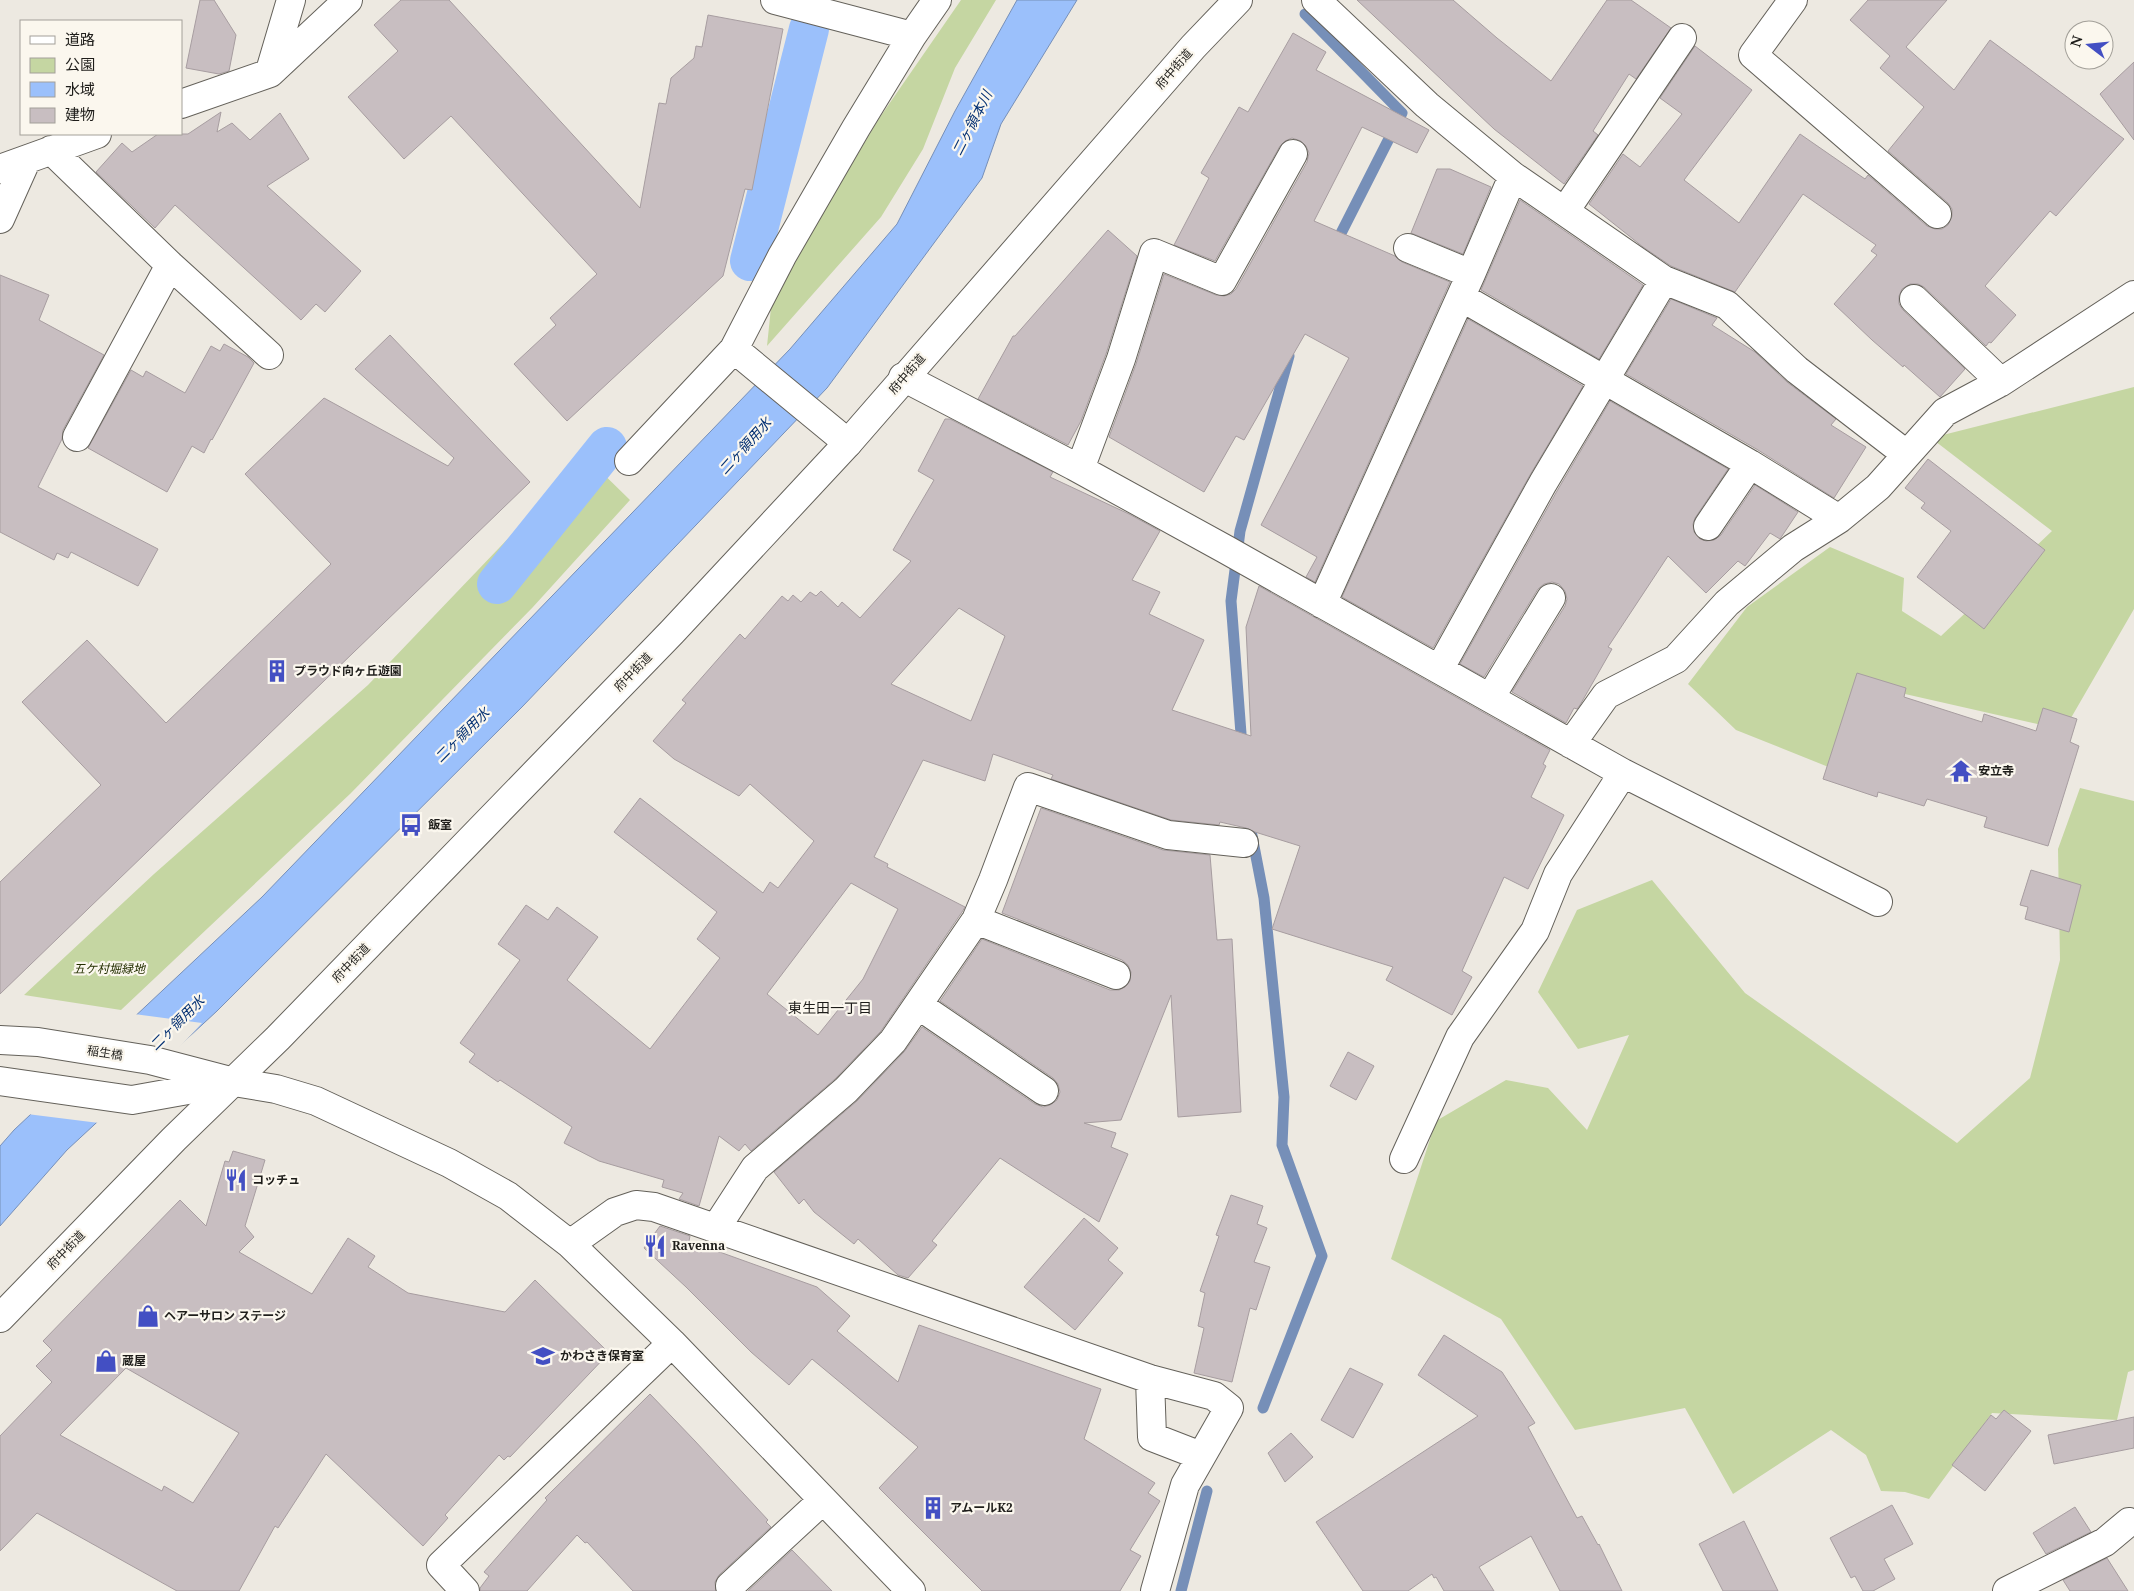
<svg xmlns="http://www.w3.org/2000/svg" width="2134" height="1591" viewBox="0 0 2134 1591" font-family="'Noto Serif','Noto Sans JP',serif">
<rect width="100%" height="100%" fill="#ede9e1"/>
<path fill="#c5d6a2" d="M961 0H996L955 68 923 149 881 217 767 346 772 298 878 120Z
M2134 387V609L2064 730 1883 689 1841 772 1736 730 1688 684 1747 607 1830 547 1904 578 1902 611 1941 636 2052 531 1931 438Z
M586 457 630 500 533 607 351 793 121 1010 24 995 154 874 368 685Z
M2080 788 2134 801V1370L2128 1372 2117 1420 1992 1413 1929 1499 1905 1492 1881 1491 1866 1455 1831 1430 1733 1494 1685 1408 1575 1430 1501 1319 1391 1259 1436 1121 1506 1080 1548 1088 1587 1130 1629 1035 1578 1049 1538 992 1577 910 1652 880 1745 993 1957 1143 2030 1078 2060 960 2058 849Z"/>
<path fill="#9bc0fb" stroke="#768fb8" d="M1017 0H1077L1001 124 982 178 827 388 522 707 217 1011 67 1150 0 1226V1146L14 1130 262 897 790 349 897 224 955 111Z"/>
<path fill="#ede9e1" d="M134 1014 202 1023 166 1062 99 1123 27 1114Z"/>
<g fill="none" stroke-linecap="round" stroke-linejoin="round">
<path stroke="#768fb8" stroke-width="11" d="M1305 14 1402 113 1334 247
M1242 747 1231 601 1240 531 1289 356
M1248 815 1264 898 1284 1097 1282 1145 1322 1256 1263 1408
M1181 1591 1207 1491"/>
<path stroke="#9bc0fb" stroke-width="40" d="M750 261 809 29
M497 584 607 447"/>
</g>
<path fill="#c8bec1" stroke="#a79da0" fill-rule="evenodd" d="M200 0H214L236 35 229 71 219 74 186 68Z
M401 0H449L640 208 659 103 666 104 671 78 694 58 696 46 702 47 708 15 783 29 752 190 745 189 723 276 567 421 514 364 556 325 550 318 597 274 451 116 404 159 348 97 398 51 374 25Z
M1357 0H1453L1497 38 1551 81 1607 0H1631L1671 28 1636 79 1629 74 1593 131 1598 135 1564 184 1494 129Z
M1868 0H1947L1906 47 1954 90 1990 40 2124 139 2056 216 2050 211 1985 286 2016 315 1991 343 1989 342 1986 346 1924 287 1918 284H1910L1902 289 1899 296V304L1903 310 1965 369 1940 397 1904 365 1903 367 1872 340 1834 304 1877 255 1871 251 1876 245 1803 194 1735 292 1671 266 1643 247 1589 204 1623 154 1640 167 1682 114 1660 98 1695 46 1752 90 1684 180 1739 223 1800 134 1865 179 1868 175 1927 226 1935 229H1942L1948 225 1952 216V209L1948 203 1888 151 1924 107 1880 68 1890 56 1850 20Z
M1293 33 1326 52 1316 70 1429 130 1417 153 1362 127 1314 221 1395 256 1402 262 1450 282 1315 582 1306 577 1317 557 1261 525 1349 358 1305 334 1244 440 1236 436 1204 492 1109 437 1136 364 1164 274 1216 295 1224 296 1231 294 1236 289 1307 162 1309 153 1306 146 1301 141 1292 138 1285 141 1280 146 1215 261 1174 245 1209 178 1201 173 1239 107 1248 112Z
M2134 62V140L2100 94Z
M221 112 217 132 232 123 250 140 280 113 309 159 267 186 361 271 325 312 316 304 301 320 175 205 155 228 96 172 122 143 132 152 158 134H188Z
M1437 169H1450L1491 187 1463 254 1411 233Z
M1520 200 1643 285 1599 359 1481 290Z
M1108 230 1137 256 1106 354 1081 421 1068 445 978 399 1013 336H1015Z
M0 275 49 295 39 320 104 355 63 430 62 439 38 487 158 549 138 586 71 552 68 558 57 553 54 560 0 532Z
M1671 299 1717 318 1712 325 1755 352 1787 382 1836 419 1831 425 1866 447 1834 498 1758 450 1626 374Z
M1468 319 1583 386 1530 475 1433 648 1342 597Z
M390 335 530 482 0 994V882L101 785 22 702 87 640 166 723 331 564 245 474 324 398 448 466 454 458 355 369Z
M224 344 248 357 254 363 212 440 211 439 204 453 192 446 167 492 88 448 131 370 143 377 146 371 185 393 211 346 220 351Z
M1610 401 1728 469 1695 518 1693 524 1694 532 1700 539 1706 541 1714 540 1721 535 1755 485 1798 512 1780 539 1770 533 1745 566 1738 561 1706 593 1668 556 1608 647 1612 649 1580 705 1577 709 1574 708 1566 723 1512 692 1565 606 1567 599 1565 591 1559 584 1552 582 1544 584 1538 589 1484 677 1460 664 1557 491Z
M945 419H950L1053 472 1050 477 1129 514 1160 531 1132 580 1160 592 1149 614 1204 640 1172 710 1251 736 1246 627 1259 586 1550 750 1543 764 1546 766 1531 797 1564 815 1528 889 1504 877 1462 971 1472 977 1452 1015 1386 980 1393 967 1272 929 1300 846 1255 832 1246 828 1220 822 1219 825 1171 820 1051 779 1053 775 993 754 985 781 923 760 874 857 888 864 887 867 965 907 962 912 881 1031 835 1079 751 1151 745 1144 739 1151 719 1136 699 1206 679 1199 683 1193 662 1187 664 1180 599 1161 564 1143 572 1127 500 1080 498 1082 469 1062 475 1054 460 1043 520 960 498 944 526 905 548 920 557 907 598 937 567 980 650 1049 720 958 697 939 717 912 614 832 640 798 763 893 770 882 778 888 814 841 750 784 739 796 674 759 653 741 686 703 682 700 740 634 745 639 782 596 788 601 793 595 801 602 810 592 816 596 821 591 838 607 842 602 860 618 911 561 893 550 934 480 918 471ZM959 608 1005 636 971 721 891 684ZM851 883 898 909 863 979 818 1035 767 994Z
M1928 459 2045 550 1984 629 1917 577 1951 531 1921 508 1925 503 1905 488Z
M1857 673 1906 688 1904 697 1982 722 1984 714 2036 731 2043 708 2077 719 2070 742 2079 746 2048 846 1984 827 1987 817 1927 799 1924 806 1878 792 1877 797 1823 779Z
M1041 808 1163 850 1210 855 1217 940 1232 939 1241 1112 1178 1117 1171 995 1121 1120 1084 1123 1116 1133 1111 1147 1128 1154 1099 1222 1000 1158 932 1241 937 1245 908 1278 898 1275 858 1239 854 1244 814 1212 804 1199 799 1204 774 1172 857 1101 904 1052 922 1027 1035 1104 1043 1107 1050 1105 1057 1100 1060 1092 1058 1084 1053 1078 940 1001 982 939 1110 990H1119L1125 987 1130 981 1131 972 1128 965 1122 960 1002 913Z
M2031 870 2081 885 2069 932 2025 919 2028 907 2020 905Z
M1348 1052 1374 1066 1356 1100 1330 1086Z
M233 1151 265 1160 245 1226 254 1237 239 1252 312 1294 348 1238 375 1256 368 1267 408 1293 505 1312 535 1280 609 1353 510 1457 508 1456 504 1460 499 1455 445 1515 448 1518 423 1546 326 1454 278 1528 275 1526 239 1591H177L37 1513 0 1551V1436L52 1382 36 1366 52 1350 43 1341 180 1200 206 1226 225 1161 229 1162ZM126 1368 239 1433 193 1503 164 1486 162 1491 60 1435Z
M1231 1195 1263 1206 1257 1224 1267 1228 1254 1262 1270 1267 1256 1310 1250 1308 1232 1382 1194 1373 1204 1328 1198 1326 1205 1293 1200 1291 1219 1236 1216 1235Z
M1084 1218 1118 1248 1108 1260 1123 1273 1075 1330 1024 1287Z
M660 1226 690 1236 689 1241 817 1287 850 1316 837 1331 898 1382 919 1325 1101 1389 1084 1439 1155 1483 1148 1493 1160 1501 1130 1550 1141 1556 1120 1591H982L879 1488 918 1447 812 1359 789 1385 751 1352 686 1287 644 1248Z
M1444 1335 1502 1372 1535 1423 1528 1427 1577 1518 1582 1516 1598 1545 1599 1544 1622 1591H1560L1531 1536 1479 1567 1494 1591H1444L1436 1577 1434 1578 1432 1574 1408 1591H1363L1316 1522 1478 1416 1418 1375Z
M1350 1368 1383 1384 1353 1438 1321 1420Z
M650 1394 695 1441 768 1520 766 1522 771 1527 719 1575 715 1582 716 1591H633L587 1542 585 1543 577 1535 527 1591H480V1588L489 1576 484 1572 547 1500 545 1498Z
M2004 1410 2031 1431 1985 1491 1952 1465 1991 1415 1996 1419Z
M2134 1417V1448L2054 1464 2048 1435Z
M1291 1433 1313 1457 1285 1482 1268 1453Z
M1892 1505 1913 1544 1884 1559 1895 1579 1873 1591H1863L1855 1576 1851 1578 1830 1538Z
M2075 1507 2091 1532 2046 1554 2033 1533Z
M1744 1521 1778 1591H1723L1699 1544Z
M792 1550 832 1591H748Z
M2107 1558 2128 1591H2070L2063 1580Z"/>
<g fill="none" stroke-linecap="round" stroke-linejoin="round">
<defs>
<path id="minor" d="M775 0 912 36
M1316 0 1427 105 1513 176 1664 280 1727 305 1797 370 1906 454
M1793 0 1753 55 1937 214
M270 71 291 0
M181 104 270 73 348 0
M51 150 170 265 269 355
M0 169 97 134
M1565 211 1682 38
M0 219 26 161
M1408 248 1471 274
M1461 297 1750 464 1839 519
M1914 299 2001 382
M734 349 848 443
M903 377 1074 466 1225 549 1623 773 1878 902
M77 437 170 265
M629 461 734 349 782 256 856 128 912 36 937 0
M1080 469 1121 359 1154 253 1222 281 1293 154
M1708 526 1750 464
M1322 604 1471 274 1513 176
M1440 668 1543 483 1664 280
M1490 698 1551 598
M1571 744 1606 695 1676 659 1727 603 1793 548 1839 519 1878 487 1945 412 2001 382 2134 295
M976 920 1116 975
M918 1005 1044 1091
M0 1040 38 1042 150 1060 234 1082 276 1089 316 1101 449 1163 508 1196 570 1244 672 1343 911 1591
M0 1081 132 1100 227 1083
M1404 1159 1460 1037 1535 931 1558 874 1623 773
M716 1228 755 1168 846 1090 893 1041 976 920 993 880 1028 787 1168 835 1244 843
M570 1244 615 1212 636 1205 654 1207 1150 1379 1214 1396 1229 1408 1185 1485 1155 1591
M1150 1379 1152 1437 1201 1456
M730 1586 823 1500
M465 1591 441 1565 672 1343
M2007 1591 2105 1542 2129 1522"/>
<path id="major" d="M0 1318 174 1139 278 1038 672 632 848 443 1193 47 1238 0"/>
</defs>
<use href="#minor" stroke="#64615a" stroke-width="30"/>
<use href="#major" stroke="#64615a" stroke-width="30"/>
<use href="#minor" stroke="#fff" stroke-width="28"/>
<use href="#major" stroke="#fff" stroke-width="28"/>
</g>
<defs>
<symbol id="building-bare" viewBox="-9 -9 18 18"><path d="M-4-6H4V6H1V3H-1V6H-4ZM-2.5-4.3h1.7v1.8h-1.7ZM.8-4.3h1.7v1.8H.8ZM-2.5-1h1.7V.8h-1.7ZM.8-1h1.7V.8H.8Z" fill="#434fc3" stroke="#fbf7ee" stroke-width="2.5" paint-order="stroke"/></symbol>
<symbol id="temple-bare" viewBox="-9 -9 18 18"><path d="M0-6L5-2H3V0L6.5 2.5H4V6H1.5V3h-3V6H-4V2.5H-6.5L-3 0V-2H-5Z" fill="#434fc3" stroke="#fbf7ee" stroke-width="2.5" paint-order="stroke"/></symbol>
<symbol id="bus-bare" viewBox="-9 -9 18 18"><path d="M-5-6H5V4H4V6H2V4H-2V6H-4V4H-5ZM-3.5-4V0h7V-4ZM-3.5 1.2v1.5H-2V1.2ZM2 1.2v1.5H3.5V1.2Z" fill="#434fc3" stroke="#fbf7ee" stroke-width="2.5" paint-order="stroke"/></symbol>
<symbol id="restaurant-bare" viewBox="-9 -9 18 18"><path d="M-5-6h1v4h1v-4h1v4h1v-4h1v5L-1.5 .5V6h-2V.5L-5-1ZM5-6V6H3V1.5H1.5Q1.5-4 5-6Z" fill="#434fc3" stroke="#fbf7ee" stroke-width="2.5" paint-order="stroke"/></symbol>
<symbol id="shop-bare" viewBox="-9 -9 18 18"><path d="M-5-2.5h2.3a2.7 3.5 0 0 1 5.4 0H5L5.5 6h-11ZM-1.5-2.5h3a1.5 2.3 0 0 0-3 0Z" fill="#434fc3" stroke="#fbf7ee" stroke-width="2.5" paint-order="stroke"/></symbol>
<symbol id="school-bare" viewBox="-9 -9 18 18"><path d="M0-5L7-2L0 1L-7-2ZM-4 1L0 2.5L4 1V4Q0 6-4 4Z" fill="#434fc3" stroke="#fbf7ee" stroke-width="2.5" paint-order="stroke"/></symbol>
</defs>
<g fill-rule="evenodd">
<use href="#building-bare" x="261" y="655" width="32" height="32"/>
<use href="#temple-bare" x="1945" y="755" width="32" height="32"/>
<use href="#bus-bare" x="395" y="809" width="32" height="32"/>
<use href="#restaurant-bare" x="220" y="1164" width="32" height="32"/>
<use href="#restaurant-bare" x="639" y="1230" width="32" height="32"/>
<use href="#shop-bare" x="132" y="1300" width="32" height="32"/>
<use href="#school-bare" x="527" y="1340" width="32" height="32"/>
<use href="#shop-bare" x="90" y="1345" width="32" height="32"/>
<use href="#building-bare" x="917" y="1492" width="32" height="32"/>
</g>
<g text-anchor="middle" stroke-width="4.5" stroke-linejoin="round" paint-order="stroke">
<g font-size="12" fill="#1e1d1a" stroke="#fbf7ee">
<text transform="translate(1174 69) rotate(-49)" y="4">府中街道</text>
<text transform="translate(907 374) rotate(-49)" y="4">府中街道</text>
<text transform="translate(633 672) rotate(-46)" y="4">府中街道</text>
<text transform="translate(351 963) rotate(-46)" y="4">府中街道</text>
<text transform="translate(105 1053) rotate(9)" y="4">稲生橋</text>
<text transform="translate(66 1250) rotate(-46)" y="4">府中街道</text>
</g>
<g font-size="12" font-weight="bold" fill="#1e1d1a" stroke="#fbf7ee" text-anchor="start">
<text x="294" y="675">プラウド向ヶ丘遊園</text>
<text x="1978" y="775">安立寺</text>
<text x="428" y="829">飯室</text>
<text x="252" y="1184">コッチュ</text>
<text x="672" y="1250">Ravenna</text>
<text x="164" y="1320">ヘアーサロン ステージ</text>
<text x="560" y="1360">かわさき保育室</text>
<text x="122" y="1365">蔵屋</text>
<text x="950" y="1512">アムールK2</text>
</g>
<g font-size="12" font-style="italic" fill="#242f00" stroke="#fbf7ee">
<text x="109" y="973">五ケ村堀緑地</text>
</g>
<g font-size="14" font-style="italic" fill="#063274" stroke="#fbf7ee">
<text transform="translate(972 123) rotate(-63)" y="5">二ヶ領本川</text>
<text transform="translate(745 446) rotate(-48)" y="5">二ヶ領用水</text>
<text transform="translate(462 735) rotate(-45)" y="5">二ヶ領用水</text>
<text transform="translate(177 1023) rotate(-45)" y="5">二ヶ領用水</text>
</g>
<g font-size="14" fill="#1e1d1a" stroke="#fbf7ee">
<text x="830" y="1013">東生田一丁目</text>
</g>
</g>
<rect x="20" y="20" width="162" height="115" fill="#fbf7ee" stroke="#a3a099"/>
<rect x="30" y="36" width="25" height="8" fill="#ffffff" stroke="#a3a099"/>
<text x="65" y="45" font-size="15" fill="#1e1d1a">道路</text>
<rect x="30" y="58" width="25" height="15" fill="#c5d6a2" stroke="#a3a099"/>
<text x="65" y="70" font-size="15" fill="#1e1d1a">公園</text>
<rect x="30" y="82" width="25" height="15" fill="#9bc0fb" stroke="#a3a099"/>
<text x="65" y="95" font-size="15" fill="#1e1d1a">水域</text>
<rect x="30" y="108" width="25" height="15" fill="#c8bec1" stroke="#a3a099"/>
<text x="65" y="120" font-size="15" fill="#1e1d1a">建物</text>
<g transform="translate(2089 45) rotate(286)"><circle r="24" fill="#fbf7ee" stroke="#a3a099"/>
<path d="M0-4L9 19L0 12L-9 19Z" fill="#434fc3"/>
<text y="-8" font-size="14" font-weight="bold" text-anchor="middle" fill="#1e1d1a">N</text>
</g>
</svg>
